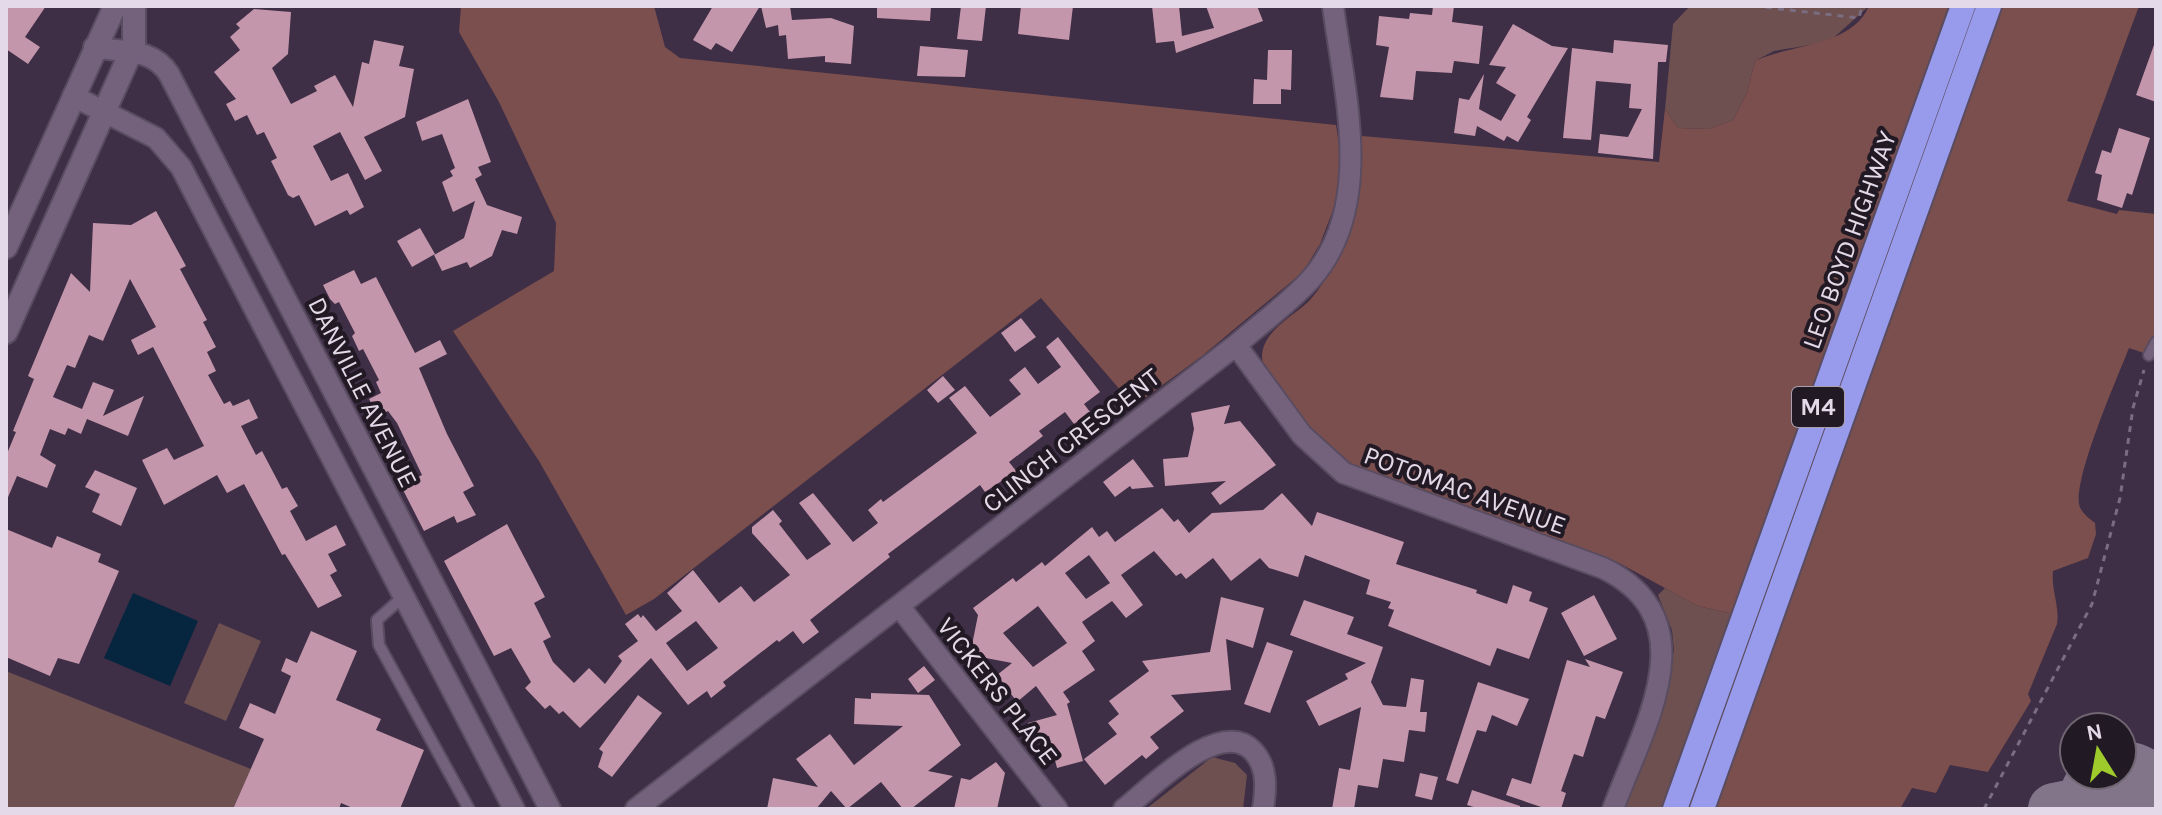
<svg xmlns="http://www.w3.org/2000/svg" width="2162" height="815" viewBox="0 0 2162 815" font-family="Karla,sans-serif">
<rect width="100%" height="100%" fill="#3e2e46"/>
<path fill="#6d504f" d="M1690 6H1869L1829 42 1774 51 1755 61 1747 93 1733 120 1709 129 1678 128 1665 109 1673 24Z
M1665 588 1698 606 1734 614 1663 809H1622L1674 651 1672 630 1658 595Z
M219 623 261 641 226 721 184 703Z
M6 671 251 769 233 809H6Z
M1212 757 1235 763 1247 775 1243 809H1146Z"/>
<path fill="#7b4f4d" d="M461 6H654L665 47 680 58 1336 125 1341 157 1340 192 1320 244 1303 272 1202 356 1134 406 1041 298 654 599 626 615 539 461 453 331 554 271 556 223 499 102 459 32Z
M1869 6H1953L1734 614 1698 606 1619 563 1370 475C1359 469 1347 465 1337 458 1318 445 1261 378 1262 356 1263 331 1292 317 1308 302 1316 294 1324 282 1329 272 1353 230 1359 183 1362 136L1659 162 1665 109 1678 128 1709 129 1733 120 1747 93 1755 61C1789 44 1852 47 1869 6Z
M2002 6H2139L2067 201 2117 214 2119 210 2156 214V357L2129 348C2116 381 2075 474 2079 504 2081 513 2089 518 2095 523L2096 534 2088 558 2053 571C2051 590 2060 607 2057 624L2028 694 2031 701 1988 772 1950 765 1936 793 1912 788 1900 809H1716Z"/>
<path fill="#06253f" d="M133 593 198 621 170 686 104 658Z"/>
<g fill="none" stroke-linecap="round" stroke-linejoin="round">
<path stroke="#82758a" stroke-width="52" d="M2054 809 2069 806 2090 809"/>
<path stroke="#82758a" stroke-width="128" d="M2121 809 2122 805"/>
</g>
<path fill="#c396ab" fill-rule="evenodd" d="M6 6H46L25 37 40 47 28 64 6 49Z
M713 6H760L732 52 716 43 711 50 693 40Z
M761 6H790L792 20 831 18 854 26 851 64 825 62V56L788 59 786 35 779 36 778 25 766 28Z
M877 6H931L930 21 877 18Z
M961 6H986L982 41 957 39Z
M1021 6H1073L1069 40 1018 34Z
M1152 6H1179L1182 36 1214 28 1206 6H1257L1263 21 1176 53 1174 41 1156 43Z
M1433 6H1454L1452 22 1483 26 1479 64 1454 61 1452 73 1416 71 1413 100 1380 97 1389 47 1376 45 1379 16 1409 19 1410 13 1432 15Z
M254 9 291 12 288 54 272 68 291 104 317 91 314 86 335 75 353 107 362 62 369 64 374 40 404 46 399 66 414 69 405 117 364 137 382 171 365 180 340 132 313 146 331 181 348 173 364 207 350 215 347 210 315 226 299 195 293 198 288 195 271 161 277 158 264 132 257 135 247 115 235 121 226 104 236 99 214 72 240 50 230 37 240 28 236 24Z
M1513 24 1552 46 1568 48 1527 117 1531 120 1518 142 1507 136 1504 141 1477 126 1475 136 1454 133 1459 98 1469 100 1484 74 1479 109 1501 121 1516 95 1496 83 1506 67 1489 65Z
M1614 40 1668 45 1666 62H1658L1653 159 1598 153 1600 134 1628 137 1642 109 1629 108 1631 84 1596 81 1591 140 1563 138 1572 48 1613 53Z
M2154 45 2156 46V102L2136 95Z
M920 46 968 50 965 77 917 76Z
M1268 50H1292L1291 90 1281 89V104H1253L1254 79 1267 80Z
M468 99 491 162 478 167 482 175 475 179 487 205 522 217 517 234 502 230 492 256 470 268 467 262 442 271 434 255 464 238 475 201 453 212 442 182 453 176 450 171 455 168 442 134 422 141 416 122Z
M2119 128 2150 138 2132 195 2127 193 2122 208 2097 200 2102 175 2095 173 2102 150 2111 153Z
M156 211 186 266 180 269 207 320 203 322 216 347 207 352 216 371 208 375 224 404 230 401 233 406 249 399 258 418 241 426 256 455 262 451 282 489 287 487 298 506 290 511 306 541 336 525 346 545 328 554 337 571 330 575 342 596 318 608 285 554 282 555 244 484 227 493 217 475 164 505 142 460 167 448 174 460 204 446 153 347 138 355 131 340 156 327 130 279 103 341 89 335 75 368 67 365 53 397 82 409 93 382 114 390 103 416 144 396 128 436 87 419 81 434 68 428 65 435 50 429 40 455 56 465 47 488 17 476 6 502V456L16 432 13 431 34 379 28 376 71 273 90 292 93 223 131 225Z
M420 228 435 254 412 267 397 241Z
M354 270 361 284 376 277 415 353 440 340 447 354 419 368 447 434 474 486 463 492 476 515 457 523 454 516 424 531 401 486 422 475 397 423 388 411 378 416 369 399 381 393 376 382 379 380 363 349 359 351 352 336 355 333 339 302 335 304 330 299 323 285Z
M1021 318 1036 337 1015 352 1001 333Z
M1058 337 1100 392 1084 404 1090 412 1074 424 1065 412 1039 431 1043 436 1009 462 1021 477 1008 487 1003 480 985 492 980 485 888 554 890 557 810 620 819 632 803 644 793 631 779 642 777 640 723 682 726 686 711 698 707 691 688 705 651 658 580 728 563 711 559 714 550 705 545 709 525 688 531 682 511 648 494 656 444 561 507 524 545 597 534 603 551 637 543 641 553 662 574 683 589 668 605 684 622 661 618 656 638 641 625 624 638 614 641 618 643 615 656 631 682 611 667 593 693 570 719 603 741 586 754 602 790 575 752 533V527L773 510 782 521 779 524 807 560 831 544 799 503 813 493 853 542 878 523 868 510 881 499 883 502 977 433 949 398 965 386 990 417 1021 394 1009 380 1025 367 1038 384 1061 367 1046 347ZM696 621 718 648 687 671 666 643Z
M943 376 955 390 938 403 927 390Z
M1230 405 1224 424 1240 421 1276 465 1220 505 1211 493 1226 481 1165 486 1163 459 1188 457 1194 429 1191 413Z
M1133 459 1154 487 1132 489 1130 486 1115 497 1103 482Z
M95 470 137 488 121 526 92 512 100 494 85 487Z
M1282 493 1312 526 1317 512 1404 542 1396 564 1477 590 1476 593 1507 604 1513 585 1532 592 1529 601 1548 608 1529 659 1497 648 1490 666 1388 626 1394 610 1388 608 1391 602 1366 594 1370 580 1305 555 1298 577 1269 568 1260 558 1231 581 1213 558 1186 579 1181 573 1176 576 1154 551 1121 575 1143 605 1126 618 1112 601 1082 622 1095 641 1082 651 1095 670 1063 692 1070 702 1067 704 1083 761 1057 768 1049 736 1032 740 1028 723 1057 715 1036 686 1017 702 997 675 1012 663 970 655 978 615 973 608 1013 578 1016 582 1042 562 1045 566 1092 527 1099 537 1107 531 1115 542 1162 508 1174 522 1178 519 1189 533 1212 513 1263 510ZM1089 555 1110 583 1086 599 1065 573ZM1038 606 1067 643 1033 667 1003 633Z
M6 529 52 548 57 536 101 554 98 562 119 571 79 664 58 658 50 676 6 657Z
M1594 595 1617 639 1584 656 1561 613Z
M1221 597 1264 608 1253 648 1226 639 1231 690 1171 695 1184 711 1150 737 1159 748 1146 759 1142 755 1105 785 1084 759 1117 734 1108 723 1119 714 1109 701 1149 671 1142 661 1210 652Z
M1304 600 1354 617 1347 634 1383 647 1371 682 1383 705 1406 707 1411 678 1424 680 1420 712H1427L1425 732 1409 730 1404 762 1383 759 1378 788 1358 785 1354 809H1332L1339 768 1350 770 1361 707 1319 726 1306 701 1348 679 1345 674 1366 663 1290 635Z
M311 631 357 651 336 700 381 719 376 730 424 750 400 809H355L341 803 339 809H233L264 739 239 728 250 703 275 714 291 676 281 671 286 658 297 663Z
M1267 642 1293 651 1270 713 1244 704Z
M1585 659 1623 672 1605 719 1596 716 1583 757 1574 754 1561 791 1566 793 1561 809H1547L1506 795 1512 778 1531 784 1567 660 1590 667Z
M924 666 935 680 918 693 908 679Z
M1478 682 1529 699 1517 726 1492 715 1486 732 1477 730 1458 784 1446 780Z
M871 693 929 695 961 745 928 771 953 776 911 809H903L881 782 847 809 831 791 816 809H767L773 778 818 787 796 759 830 734 854 765 903 726 854 724 855 698 871 699Z
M638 695 662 713 612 777 598 767 603 752 599 749Z
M996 762 1005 773 997 809H954L961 778 970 780Z
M1420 773 1438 777 1432 800 1415 796Z
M1472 790 1520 806V809H1480L1467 805Z"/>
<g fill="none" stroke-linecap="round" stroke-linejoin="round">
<defs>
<path id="service" d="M2149 355 2156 342
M404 596 377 620 379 645 469 809"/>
<path id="minor" d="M94 47C122 53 152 47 169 74L550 809
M73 96 156 138 181 167 514 809
M1236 345 1302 435 1344 473 1603 568C1710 620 1643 727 1613 809
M899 606 1057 809
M636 809 1236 345C1260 324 1288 304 1310 280 1376 207 1344 92 1333 6
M1124 809C1151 788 1220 716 1253 751 1268 767 1266 789 1263 809"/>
<path id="tertiary" d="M6 247 115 6
M6 332 134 45V6"/>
<path id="motorway" d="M1675 809 1963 6
M1702 809 1989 6"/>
</defs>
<use href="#service" stroke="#5a4c60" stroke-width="14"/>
<use href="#minor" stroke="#5a4c60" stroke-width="24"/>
<use href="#tertiary" stroke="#5a4c60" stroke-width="26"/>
<use href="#motorway" stroke="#5a4c60" stroke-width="28"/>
<path stroke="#7b6d81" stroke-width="3" stroke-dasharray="6 6" stroke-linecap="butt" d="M1754 6 1859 18 1862 6
M1984 809 2092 604 2120 498 2133 408 2144 370"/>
<use href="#service" stroke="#74627d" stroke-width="10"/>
<use href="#minor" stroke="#74627d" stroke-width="20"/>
<use href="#tertiary" stroke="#74627d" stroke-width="22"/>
<use href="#motorway" stroke="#989beb" stroke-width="24"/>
</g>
<g text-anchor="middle" stroke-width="8" stroke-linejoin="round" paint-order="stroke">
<rect fill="#211924" stroke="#a99fad" stroke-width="2" x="1792" y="387" width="52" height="40" rx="6"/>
<g font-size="24" font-weight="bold" fill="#e3d9e8">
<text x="1818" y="415">M4</text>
</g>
<g font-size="26" fill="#e3d9e8" stroke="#211924">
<text transform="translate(1849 240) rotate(-70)" y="9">LEO BOYD HIGHWAY</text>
<text transform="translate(363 392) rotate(63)" y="9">DANVILLE AVENUE</text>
<text transform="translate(1071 440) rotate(-38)" y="9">CLINCH CRESCENT</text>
<text transform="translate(1465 490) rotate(20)" y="9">POTOMAC AVENUE</text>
<text transform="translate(998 691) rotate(52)" y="9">VICKERS PLACE</text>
</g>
</g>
<rect width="2162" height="815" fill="none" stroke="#e3d9e8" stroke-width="16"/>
<g transform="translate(2098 751) rotate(349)"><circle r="38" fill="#211924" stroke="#6f6672" stroke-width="2"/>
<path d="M0-6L14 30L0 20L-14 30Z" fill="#9fca2c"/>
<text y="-12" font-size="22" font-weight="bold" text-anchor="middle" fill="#e3d9e8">N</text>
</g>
</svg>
